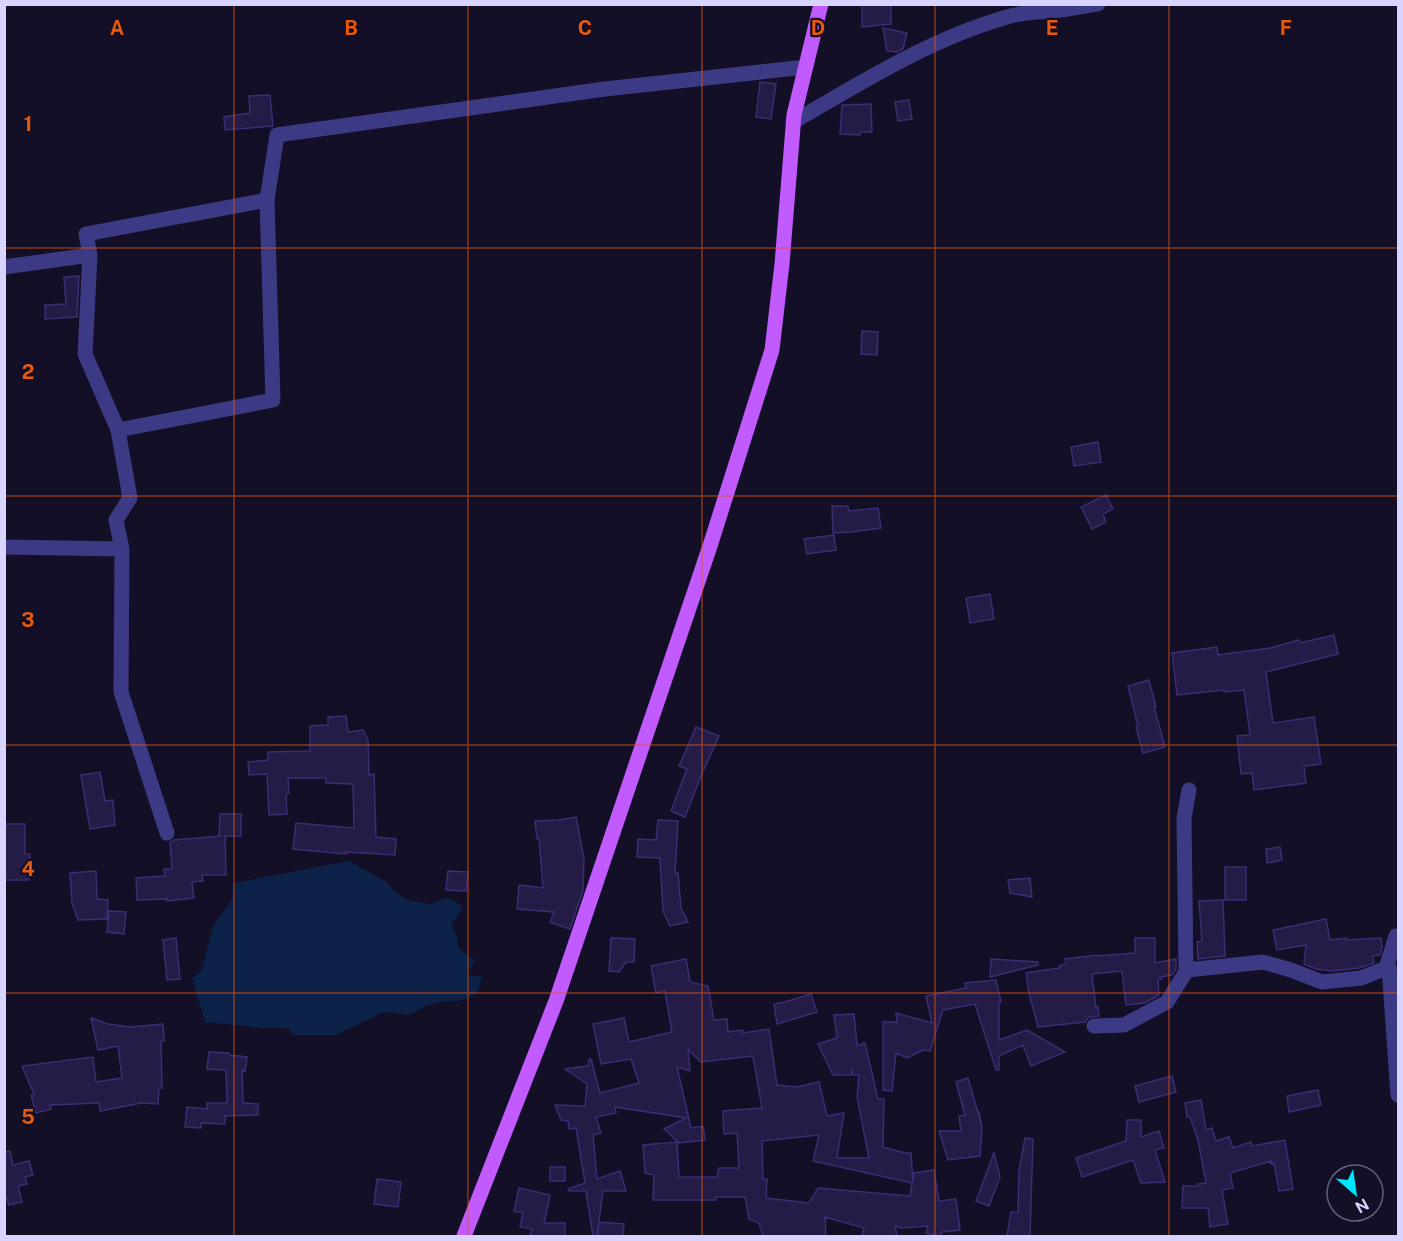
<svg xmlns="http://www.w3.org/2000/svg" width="1403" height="1241" viewBox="0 0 1403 1241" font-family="'Public Sans',sans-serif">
<rect width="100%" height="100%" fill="#130f26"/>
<path fill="#0c2248" d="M349 861 388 883 393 890 408 900 430 904 447 898 463 906 451 925 457 936 458 948 475 960 466 975 482 976 478 992 465 999 457 1001H444L425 1006 410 1015 386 1012 379 1014 370 1019 335 1035H293L289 1029 286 1028H262L205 1022 192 978 202 970 213 926 232 900 233 883Z"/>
<path fill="#241b47" stroke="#3b2d73" stroke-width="1.5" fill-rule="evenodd" d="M862 4H891V24L862 27Z
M883 28 907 33 903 49 897 52 887 51Z
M760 82 776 84 771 119 756 117Z
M270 95 273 126 225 130 224 117 250 113 249 96Z
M909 100 912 119 898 121 895 102Z
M871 104 872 132H860V135L840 134 842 105Z
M79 276 77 317 45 319V305L66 304 64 277Z
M862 331 878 332 877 355 861 354Z
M1098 442 1101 462 1074 466 1071 447Z
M1106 495 1113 509 1103 514 1106 522 1092 529 1081 507Z
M832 506H848L849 511 878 508 881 528 850 532 833 533Z
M834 535 836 550 807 554 804 539Z
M990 594 994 619 970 623 966 598Z
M1334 635 1338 654 1266 672 1273 723 1314 717 1321 764 1304 766 1306 783 1254 790 1252 773 1241 774 1237 736 1250 735 1244 690 1224 692V690L1177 695 1172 653 1217 647 1218 655 1270 648 1299 640 1300 643Z
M1149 680 1156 707H1154L1165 747 1143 753 1136 727 1138 726 1128 686Z
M346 716 348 732 363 730 368 740 369 775 374 774 376 837 396 839 395 855 346 852V854L293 849 296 823 354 828 353 784 326 783V778H288L289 793 286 794 287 814 269 815 267 774 249 775 248 762 268 760V752L310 751V726L328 725V717Z
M696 727 719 736 701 776 685 817 671 811 687 769 679 766Z
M100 772 105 801 113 800 115 825 90 829 81 775Z
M220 814H241V836H225L226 875H202L203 881 192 882 194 898 167 901V899L137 900 136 878 165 876 164 869H172L170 842 174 840 221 836H219Z
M576 817 584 859 583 890 570 929 550 922 554 912 517 909 519 885 543 888 539 839H537L535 821 559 820Z
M658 820 678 821 675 873H678L681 908 688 922 670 926 663 911 660 858 637 857 638 839 656 840Z
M4 824H25V854H30L29 880H4Z
M1280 847 1282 860 1267 863 1266 849Z
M1225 867H1246V900H1225Z
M96 871 97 899 108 900 107 919 78 920 72 903 70 873Z
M448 871 468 872 466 891 446 890Z
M1030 878 1032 897 1010 893 1008 880Z
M1223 900 1225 956 1198 959 1197 942 1202 941 1199 901Z
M109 911 126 912 124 934 107 932Z
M1326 919 1330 940 1346 938V940L1381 938 1382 948 1380 955 1373 956 1374 963 1359 968 1331 971 1316 969 1304 964 1306 945 1277 950 1273 930Z
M176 938 180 979 167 980 163 940Z
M611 938 635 939 634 962H626L619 972 609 971Z
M1135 938H1155V963L1176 959V969L1172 975 1160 977 1161 979 1158 980 1159 995 1145 1003 1126 1005 1122 971 1092 974 1096 1008 1098 1007 1099 1016 1089 1017 1085 1022 1038 1027 1029 993 1026 973 1060 968 1059 966 1066 964 1065 959 1097 955V956L1135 953Z
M686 959 690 982 708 986 714 1020 727 1019 728 1032 743 1030V1033L769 1029 777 1085 797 1087 819 1082 827 1116 844 1113 837 1158H869L857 1097 859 1075H853L852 1069 851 1075H833L818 1044 837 1038 834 1015 854 1014 857 1045H862L863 1043H865L878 1099H884L883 1147 905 1153H911L913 1182 914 1173 934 1170 939 1201 956 1199 960 1230 942 1232 940 1236 926 1233 928 1226 901 1228 895 1226 897 1236H862L864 1228 825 1217 826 1236H763L759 1223 749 1219 745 1197H716V1200H653L654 1175 645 1173 643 1145 677 1142 679 1177H717L719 1168H739L737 1133 724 1134 723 1111 762 1108 753 1056 701 1062 688 1049 690 1071 677 1067 691 1128 703 1126 705 1140 679 1143 664 1129 686 1118 615 1107 616 1113 596 1117 601 1133 593 1135 597 1179 620 1171 626 1191H603L597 1236H593L586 1191H569L568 1189 585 1183 576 1128 569 1129 568 1121 561 1120 555 1105 585 1106 587 1084 565 1069 588 1066 589 1059H591L600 1093 639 1083 631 1059 601 1064 593 1024 624 1018 629 1042 672 1032 665 991 656 993 651 966ZM819 1135 813 1161 912 1183 910 1196 818 1188 809 1203 766 1198 767 1179H763L762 1141Z
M991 959 1038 962V965L990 977Z
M996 980 1001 1002H999V1040L1027 1030 1065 1052 1031 1066 1023 1045 999 1056V1070H996L975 1004 943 1010 930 1051 923 1050 907 1058 896 1053 892 1091 883 1090V1022H897L896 1013 932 1023 926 996 966 988 965 983Z
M811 994 817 1012 777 1024 774 1004 785 1002Z
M91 1018 108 1024 130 1027 163 1024 164 1041H161L162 1088H159L158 1104 141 1103 100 1111 99 1103 50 1105 51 1109 36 1113 31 1095 34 1094 22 1066 93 1057 96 1082 122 1078 118 1046 98 1050Z
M209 1052 229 1053V1055L247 1057 245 1071 242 1070 243 1103 258 1104V1115L225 1116V1124L201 1123V1128L185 1127 187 1107 207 1109V1103H227L226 1070 207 1069Z
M1172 1076 1176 1092 1139 1102 1135 1086Z
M968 1078 978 1113 979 1112 982 1128 980 1156 948 1160 939 1131H961L959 1116 965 1115 956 1082Z
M1318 1090 1321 1105 1289 1112 1287 1096Z
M1201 1100 1206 1130 1212 1128 1216 1141 1229 1137 1233 1148 1251 1142 1252 1146 1285 1140 1293 1189 1279 1191 1274 1163 1271 1164V1161L1230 1173 1233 1188 1222 1190 1228 1224 1210 1227 1208 1208H1182L1183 1186H1198V1184L1206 1183 1198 1140 1190 1117H1187L1185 1103Z
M1127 1120H1141V1137L1159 1131 1164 1148 1155 1150 1165 1182 1141 1183 1133 1160 1082 1177 1076 1158 1126 1141Z
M1025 1138 1033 1139 1030 1236H1007L1011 1212H1018L1019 1171Z
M10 1151 13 1165 29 1161 33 1175 25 1177 27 1184 18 1186 22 1202 9 1205 4 1190V1152Z
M994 1153 1000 1177 989 1206 976 1201Z
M550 1167H565V1181H550Z
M377 1179 401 1182 398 1207 374 1204Z
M519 1188 550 1195 544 1223H565V1236H530L532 1229 520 1227 523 1213 514 1211Z
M599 1222 624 1224 623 1236H598Z"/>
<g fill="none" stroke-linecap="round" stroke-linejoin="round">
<path stroke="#3d3a85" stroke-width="15" d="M793 122C862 82 930 39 1007 17 1022 12 1037 12 1053 11 1068 9 1083 7 1098 4
M90 255 85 354 118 430 130 498 116 520 122 549
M4 267 90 255 86 234 267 200 277 135 605 89 806 67
M118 430 273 400 267 200
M4 547 122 549 121 692 167 833
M1386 968 1396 936H1398
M1186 972 1184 818 1189 790
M1094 1026 1124 1025 1167 1002 1187 970 1263 962 1291 970 1322 982 1361 978 1389 967 1398 1095"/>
<path stroke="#c25bff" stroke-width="15" d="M464 1236 556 1001 710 546 772 350 782 264 794 115 821 4"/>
</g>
<path fill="none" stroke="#e8590c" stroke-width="1.5" stroke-opacity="0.55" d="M234 4V1236M468 4V1236M702 4V1236M935 4V1236M1169 4V1236M4 248H1398M4 496H1398M4 745H1398M4 993H1398"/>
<g font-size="20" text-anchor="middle" font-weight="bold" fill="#e8590c" stroke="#130f26" stroke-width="4.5" stroke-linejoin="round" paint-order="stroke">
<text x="117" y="35">A</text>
<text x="351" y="35">B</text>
<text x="585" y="35">C</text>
<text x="818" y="35">D</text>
<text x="1052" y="35">E</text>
<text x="1286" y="35">F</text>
<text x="28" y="131">1</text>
<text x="28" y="379">2</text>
<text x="28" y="627">3</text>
<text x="28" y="876">4</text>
<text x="28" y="1124">5</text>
</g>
<rect width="1403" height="1241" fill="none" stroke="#d9d4ff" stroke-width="12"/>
<g transform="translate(1355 1193) rotate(151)"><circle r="28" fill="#130f26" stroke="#625e7d" stroke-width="1.5"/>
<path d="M0-4.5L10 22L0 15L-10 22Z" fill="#00e5ff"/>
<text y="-9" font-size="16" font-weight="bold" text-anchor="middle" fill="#d9d4ff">N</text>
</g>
</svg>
